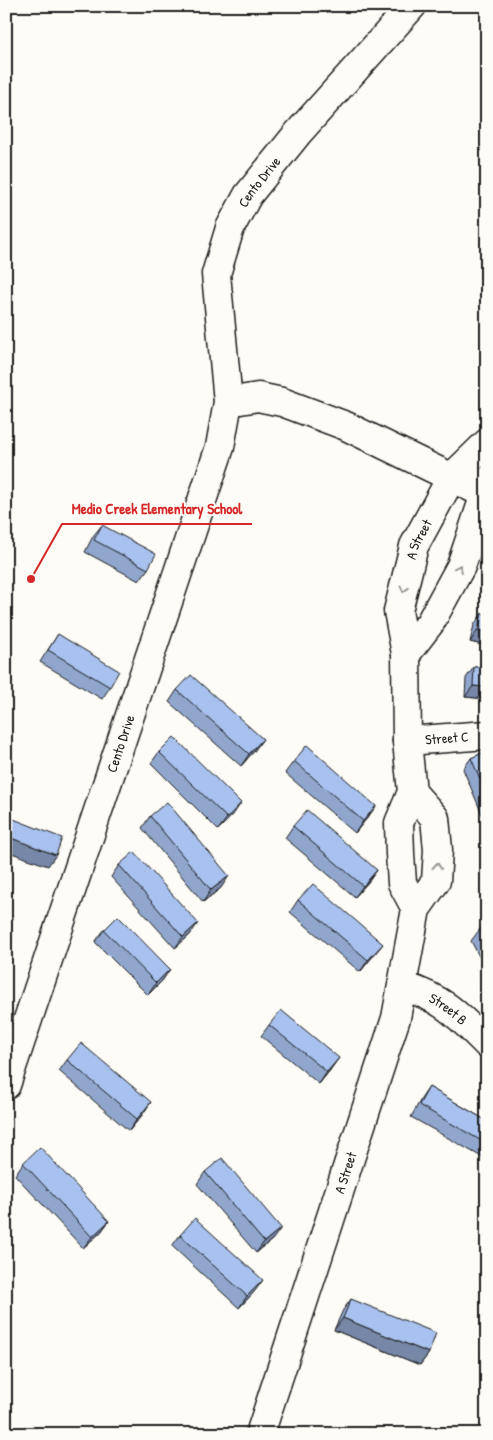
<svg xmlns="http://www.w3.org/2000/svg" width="493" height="1440" viewBox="0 0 493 1440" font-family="'Patrick Hand',sans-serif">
<rect width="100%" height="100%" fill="#fdfcf7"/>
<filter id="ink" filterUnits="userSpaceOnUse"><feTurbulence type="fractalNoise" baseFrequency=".02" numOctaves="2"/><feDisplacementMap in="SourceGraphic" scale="10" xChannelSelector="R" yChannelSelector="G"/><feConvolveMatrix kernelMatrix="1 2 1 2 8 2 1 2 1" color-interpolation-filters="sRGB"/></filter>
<g filter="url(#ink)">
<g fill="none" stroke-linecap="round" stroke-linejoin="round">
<defs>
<g id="minor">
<path d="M228 402 258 397 282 402 346 426 485 494"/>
<path d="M406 654 430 623 461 566 485 494 487 481"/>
<path id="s1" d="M407 741 487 735"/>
<path id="s2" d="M416 909 402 883 400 854 399 823 412 792 407 741 406 654 398 611 414 546 451 478 487 443"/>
<path id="s3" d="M403 986C444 999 457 1014 487 1044"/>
<path id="s4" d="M6 1085 220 447 228 402 216 274 230 228 248 195 298 133 412 6"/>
<path id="s5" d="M260 1434 396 1018 416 909 436 881 438 850 435 818 412 792"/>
</g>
</defs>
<use href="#minor" stroke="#1c1c1c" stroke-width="31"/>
<use href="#minor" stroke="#fdfcf7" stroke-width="28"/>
</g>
<path fill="#90a6cd" stroke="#1c1c1c" d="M102 525 148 569 139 581 85 552 93 536Z
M482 613 487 615V646L470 642 474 625Z
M58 634 110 687 102 699 40 662Z
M474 667H487V699L465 697 466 678Z
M177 690 255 750 241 766 169 702Z
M487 751V826L463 769 471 758Z
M159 752 233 815 218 830 151 763Z
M294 761 376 806 368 817 355 833 285 773Z
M150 816 221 888 203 902 142 828Z
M293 826 377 870 369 881 355 897 285 838Z
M119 865 190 935 175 948 111 877Z
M298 900 374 955 360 972 290 912Z
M487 926V957L481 960 471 941 480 929Z
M104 930 170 969 162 981 148 995 95 942Z
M269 1025 331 1069 319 1084 261 1036Z
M67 1060 143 1114 129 1131 59 1071Z
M429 1087 487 1121V1160L411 1117 421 1099Z
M23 1163 109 1221 101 1232 83 1248 15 1175Z
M205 1172 273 1239 256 1253 197 1184Z
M180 1235 255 1291 239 1308 172 1246Z
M351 1299 429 1353 420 1365 334 1330 343 1310Z"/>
<path fill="#7687a7" stroke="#1c1c1c" d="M478 630 487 632V646L470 642Z
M473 686 487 687V699L465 697Z
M263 739 255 750 241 766 249 754Z
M241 803 233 815 218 830 227 818Z
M376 806 368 817 355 833 363 821Z
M6 836 56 855 48 866 6 851Z
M377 870 369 881 355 897 363 886Z
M229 876 221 888 203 902 211 890Z
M198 923 190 935 175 948 183 937Z
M383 944 374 955 360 972 368 960Z
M487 952V957L481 960Z
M170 969 162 981 148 995 156 983Z
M339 1058 331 1069 319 1084 327 1072Z
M151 1102 143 1114 129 1131 137 1119Z
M109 1221 101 1232 83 1248 92 1237Z
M281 1228 273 1239 256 1253 264 1242Z
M263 1280 255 1291 239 1308 247 1296Z
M343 1318 429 1353 420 1365 334 1330Z"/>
<path fill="#a8c1ee" stroke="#1c1c1c" d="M102 525 156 554 148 569 94 540Z
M482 613 487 615V632L478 630Z
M58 634 119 671 110 687 48 650Z
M474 667H487V687L473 686Z
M191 675 263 739 249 754 177 690Z
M174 737 241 803 227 818 159 752Z
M307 745 376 806 363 821 294 761Z
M487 751V795L471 758Z
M167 802 229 876 211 890 150 816Z
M307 810 377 870 363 886 293 826Z
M6 816 62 838 56 855 6 836Z
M134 852 198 923 183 937 119 865Z
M313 884 383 944 368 960 298 900Z
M118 916 170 969 156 983 104 930Z
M487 926V943L480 929Z
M281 1010 339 1058 327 1072 269 1025Z
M81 1043 151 1102 137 1119 67 1060Z
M429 1087 487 1121V1144L419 1105Z
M40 1147 109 1221 92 1237 23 1163Z
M222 1158 281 1228 264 1242 205 1172Z
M195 1218 263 1280 247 1296 180 1235Z
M351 1299 436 1333 429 1353 343 1318Z"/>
<defs><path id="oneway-chevron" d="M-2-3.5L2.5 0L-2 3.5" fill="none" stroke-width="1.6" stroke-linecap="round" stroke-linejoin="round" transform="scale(1.25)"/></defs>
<g stroke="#989794">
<use href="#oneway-chevron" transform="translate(459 568) rotate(-65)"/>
<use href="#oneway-chevron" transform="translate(404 589) rotate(104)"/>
<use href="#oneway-chevron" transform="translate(437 866) rotate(-86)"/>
</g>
</g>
<g text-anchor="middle" stroke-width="4" stroke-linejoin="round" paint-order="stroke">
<g font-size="14" fill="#1c1c1c" stroke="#fdfcf7">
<text dy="5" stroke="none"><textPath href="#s4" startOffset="950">Cento Drive</textPath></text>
<text dy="5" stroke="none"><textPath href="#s2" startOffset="380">A Street</textPath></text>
<text dy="5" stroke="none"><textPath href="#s1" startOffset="40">Street C</textPath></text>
<text dy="5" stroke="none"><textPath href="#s4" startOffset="360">Cento Drive</textPath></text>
<text dy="5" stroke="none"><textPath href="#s3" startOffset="51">Street B</textPath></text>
<text dy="5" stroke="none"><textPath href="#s5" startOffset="275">A Street</textPath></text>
</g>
</g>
<path fill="none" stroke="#d62828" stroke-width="2" d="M31 579L62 524H252"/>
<circle fill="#d62828" stroke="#fdfcf7" stroke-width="2" cx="31" cy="579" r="5"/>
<g font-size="15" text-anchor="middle" font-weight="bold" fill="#d62828" stroke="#fdfcf7" stroke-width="4" stroke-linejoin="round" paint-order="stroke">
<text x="157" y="514">Medio Creek Elementary School</text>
</g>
<rect width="493" height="1440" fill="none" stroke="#fdfcf7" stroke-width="25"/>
<rect x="12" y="12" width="468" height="1415" fill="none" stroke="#1c1c1c" stroke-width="2" filter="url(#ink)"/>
</svg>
